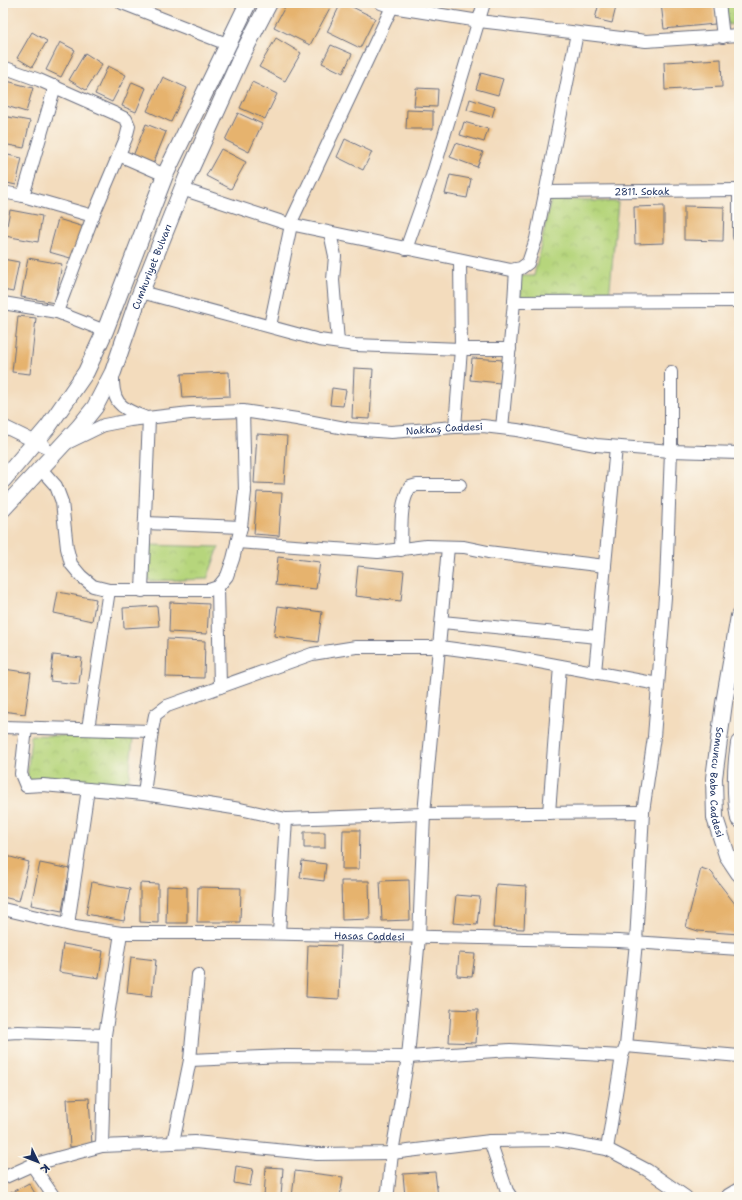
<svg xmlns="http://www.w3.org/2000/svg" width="742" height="1200" viewBox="0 0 742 1200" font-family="'Shantell Sans',sans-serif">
<defs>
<pattern id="park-crowns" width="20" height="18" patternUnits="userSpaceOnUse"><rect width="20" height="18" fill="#b6d57c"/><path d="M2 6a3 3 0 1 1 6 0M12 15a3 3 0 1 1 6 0" fill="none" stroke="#9cb76e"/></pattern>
</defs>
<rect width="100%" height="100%" fill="#fbf7ec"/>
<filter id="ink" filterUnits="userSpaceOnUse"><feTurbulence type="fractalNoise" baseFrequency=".025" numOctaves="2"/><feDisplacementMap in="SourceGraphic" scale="8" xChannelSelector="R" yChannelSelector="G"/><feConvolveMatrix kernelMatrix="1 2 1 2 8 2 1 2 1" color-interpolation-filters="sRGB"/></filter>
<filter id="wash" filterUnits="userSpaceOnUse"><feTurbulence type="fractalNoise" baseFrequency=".012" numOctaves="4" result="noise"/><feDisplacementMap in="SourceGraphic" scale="16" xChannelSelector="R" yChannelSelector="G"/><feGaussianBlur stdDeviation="0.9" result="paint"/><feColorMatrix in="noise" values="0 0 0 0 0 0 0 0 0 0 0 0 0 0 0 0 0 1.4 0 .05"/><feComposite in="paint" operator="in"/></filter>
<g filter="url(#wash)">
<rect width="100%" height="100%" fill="#f3dcbd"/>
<path fill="url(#park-crowns)" stroke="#68826d" d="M725 3H739V23L728 25Z
M551 199 618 202 609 298 520 301 519 276H534Z
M149 545 219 547 207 579 150 581 147 577Z
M31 735 133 738 128 786 27 780Z"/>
<g id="blocks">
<path fill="#e6b36e" d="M287 3 332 4 310 45 274 27Z
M341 3H344L375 18 360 48 327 32Z
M599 3H617L612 23 595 19Z
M661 3H713L715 24 664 29Z
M32 32 47 41 32 67 17 58Z
M276 38 301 53 285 81 259 67Z
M60 42 75 50 61 77 46 70Z
M331 45 352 54 343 73 322 63Z
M85 53 102 64 86 90 69 80Z
M721 59 722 87 665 90 664 62Z
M108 66 126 75 112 102 95 94Z
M481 73 503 79 498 95 476 89Z
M163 77 187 88 171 122 147 111Z
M3 80 33 88 26 112 3 105Z
M132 82 146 88 136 112 122 106Z
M252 82 277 94 265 119 240 108Z
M416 88 438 89 437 107 414 106Z
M470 99 495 107 492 117 467 110Z
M407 110 433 111V129H406Z
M238 113 262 124 249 152 225 140Z
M3 116 30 121 24 148 3 144Z
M464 122 488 129 484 142 460 135Z
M146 124 166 132 153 164 133 156Z
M345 139 372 152 363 170 337 157Z
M456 143 483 152 477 167 450 157Z
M221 149 246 162 231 189 206 176Z
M3 154 22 158 16 185 3 182Z
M450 175 471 179 467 198 445 194Z
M664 206V243L635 244 634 207Z
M684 206 724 207 723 241 684 240Z
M10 210 42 216 38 242 5 236Z
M58 219 84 227 74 259 49 252Z
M28 258 62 264 55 303 21 297Z
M3 259 19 262 13 292 3 290Z
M18 316 36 318 30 374 12 372Z
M472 358 503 360 500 383 470 380Z
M354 368 373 369 370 419 352 418Z
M229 372 230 396 183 398 181 374Z
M332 388 346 390 343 406 330 405Z
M257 434 287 436 284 484 254 483Z
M257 492 282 493 279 536 254 534Z
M278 557 320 562 316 589 275 585Z
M358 566 404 571 401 601 355 596Z
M58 592 96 599 92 621 54 613Z
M170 602 209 604 207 634 169 632Z
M157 606 159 626 124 628 123 608Z
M278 606 322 612 318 642 274 636Z
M167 639 205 641 204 678 166 677Z
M53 655 82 658 79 684 50 681Z
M4 669 31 673 25 714 3 711Z
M343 830H360L359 869H342Z
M304 832H325V848H304Z
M3 855 29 862 19 901 3 897Z
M302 861 326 864 324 881 300 878Z
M40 863 70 869 62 911 31 905Z
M701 868 710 871 713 874 715 878 739 909V934L698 931 686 927Z
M409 880 410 920 382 921 380 881Z
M341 881H369L370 919 342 920Z
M92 882 130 889 124 921 86 914Z
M140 883 158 884V923L140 922Z
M496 884 526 886 524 929 493 928Z
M167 886 187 887V923H166Z
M198 887 241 888 240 922H197Z
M456 895 480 897 477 925 453 923Z
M63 944 103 951 99 978 59 972Z
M308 945 341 946 339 999 306 997Z
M459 953 475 954 472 977 457 976Z
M131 957 156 960 152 996 127 993Z
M451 1009 478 1010 476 1043 449 1042Z
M89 1098 92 1145 70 1147 67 1099Z
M236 1166 253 1169 250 1186 234 1183Z
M266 1167 283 1168 281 1197H264Z
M295 1171 343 1177 340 1197H292Z
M435 1172 438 1197H405L403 1174Z
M29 1183 37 1197H12L10 1193Z"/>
</g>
</g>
<g filter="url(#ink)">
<use href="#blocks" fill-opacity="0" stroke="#676c7f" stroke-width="1"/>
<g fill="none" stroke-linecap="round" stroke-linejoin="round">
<defs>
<g id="minor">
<path d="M122 3 227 44"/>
<path d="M381 3 392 7 479 21 646 41 739 35"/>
<path d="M719 3 723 37"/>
<path d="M3 67 39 80 116 114 126 119 129 126 126 138 93 216 57 312"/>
<path d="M55 86 23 196 93 216"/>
<path d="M119 155 165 175"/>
<path d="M182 189 285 223 511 270 521 268 528 263 536 239 577 33"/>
<path d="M739 190V236"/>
<path d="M3 192 23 196"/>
<path id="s1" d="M545 192 739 190"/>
<path d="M330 233 335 256 333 280 338 342"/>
<path d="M406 249 432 176 484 3"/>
<path d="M141 292 319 340 355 345 461 349H510"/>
<path d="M514 302 739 301"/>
<path d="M3 303 57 312 105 331"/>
<path d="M270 326 292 220 392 7"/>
<path d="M113 374C112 402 119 408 144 417"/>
<path d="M3 426 44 446"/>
<path d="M455 427 461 349 460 260"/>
<path d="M502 428 514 302 516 269"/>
<path id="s2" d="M67 443 104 425 130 420 190 413 243 411 297 419 350 429 391 432 455 427 483 426 517 430 596 445 671 451 739 453"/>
<path d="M40 468 56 486 62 502 67 548 71 564 81 576 93 586 109 590H209L218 587 227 576 233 559 241 527 245 492 243 411"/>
<path d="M146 523 241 527"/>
<path d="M237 542 378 552 426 546 464 547 488 552 605 566"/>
<path d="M401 550C402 529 399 505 410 487L417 485H460"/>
<path d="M218 587 220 687"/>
<path d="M142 591 149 418"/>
<path d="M442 622 598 637"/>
<path d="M595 672 616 447"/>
<path d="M3 727 152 731"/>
<path d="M26 728 21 774 26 786 43 785 144 794 240 809 286 819 424 814 643 812"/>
<path d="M88 729 109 590"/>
<path d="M144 794 152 731 155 715 167 706 312 654 356 647H440L507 656 658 684"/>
<path d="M549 813 560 666"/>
<path id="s3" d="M3 909 75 926 121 933H244L618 941 739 949"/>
<path d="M68 924 88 789"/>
<path d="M279 933 286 819"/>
<path d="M3 1033 18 1032 105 1035"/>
<path d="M626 1046 739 1056"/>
<path d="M190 1060 287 1056 408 1057 510 1050 622 1056"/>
<path d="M490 1141 507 1191 511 1197"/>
<path d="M173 1143 190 1060 198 975"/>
<path d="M102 1146 105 1035 121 933"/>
<path d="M607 1149 622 1056 626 1046 636 942 643 812 654 737 666 584 671 451V372"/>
<path d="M32 1165 54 1197"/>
<path d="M3 1178 32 1165 102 1146 195 1142 317 1154 392 1153 490 1141 557 1140 607 1149 647 1170 686 1197"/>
<path d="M385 1197 388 1191 392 1153 408 1057 419 937 424 814 448 547"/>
</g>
<g id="major">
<path d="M3 480 48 427 86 372 105 331 165 175 248 3"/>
<path id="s4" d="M3 509 79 427 95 407 113 372 137 302 187 177 243 53 269 3"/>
<path id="s5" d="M739 616 724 703 714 778 715 818 727 855 739 873"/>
<path d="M739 743C735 769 734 792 739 819"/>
<path d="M729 1197 739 1191"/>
</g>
</defs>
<use href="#minor" stroke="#676c7f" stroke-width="14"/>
<use href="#major" stroke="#676c7f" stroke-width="18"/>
<use href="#minor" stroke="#fff" stroke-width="12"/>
<use href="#major" stroke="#fff" stroke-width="16"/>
</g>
</g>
<g text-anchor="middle" stroke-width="3" stroke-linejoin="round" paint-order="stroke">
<g font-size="10" fill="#1b2f5e" stroke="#fbf7ec">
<text dy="4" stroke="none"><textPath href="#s1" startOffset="97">2811. Sokak</textPath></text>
<text dy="4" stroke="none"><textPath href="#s4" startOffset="289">Cumhuriyet Bulvarı</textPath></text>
<text dy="4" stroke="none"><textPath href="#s2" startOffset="384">Nakkaş Caddesi</textPath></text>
<text dy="4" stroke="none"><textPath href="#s5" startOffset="168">Somuncu Baba Caddesi</textPath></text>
<text dy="4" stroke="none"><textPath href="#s3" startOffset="369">Hasas Caddesi</textPath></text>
</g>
</g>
<rect width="742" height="1200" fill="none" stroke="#fbf7ec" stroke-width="16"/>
<g transform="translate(38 1162) rotate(133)" stroke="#fbf7ec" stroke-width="3" paint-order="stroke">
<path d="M0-3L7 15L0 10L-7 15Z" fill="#1b2f5e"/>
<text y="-6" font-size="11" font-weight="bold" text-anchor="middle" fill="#1b2f5e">K</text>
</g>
</svg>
